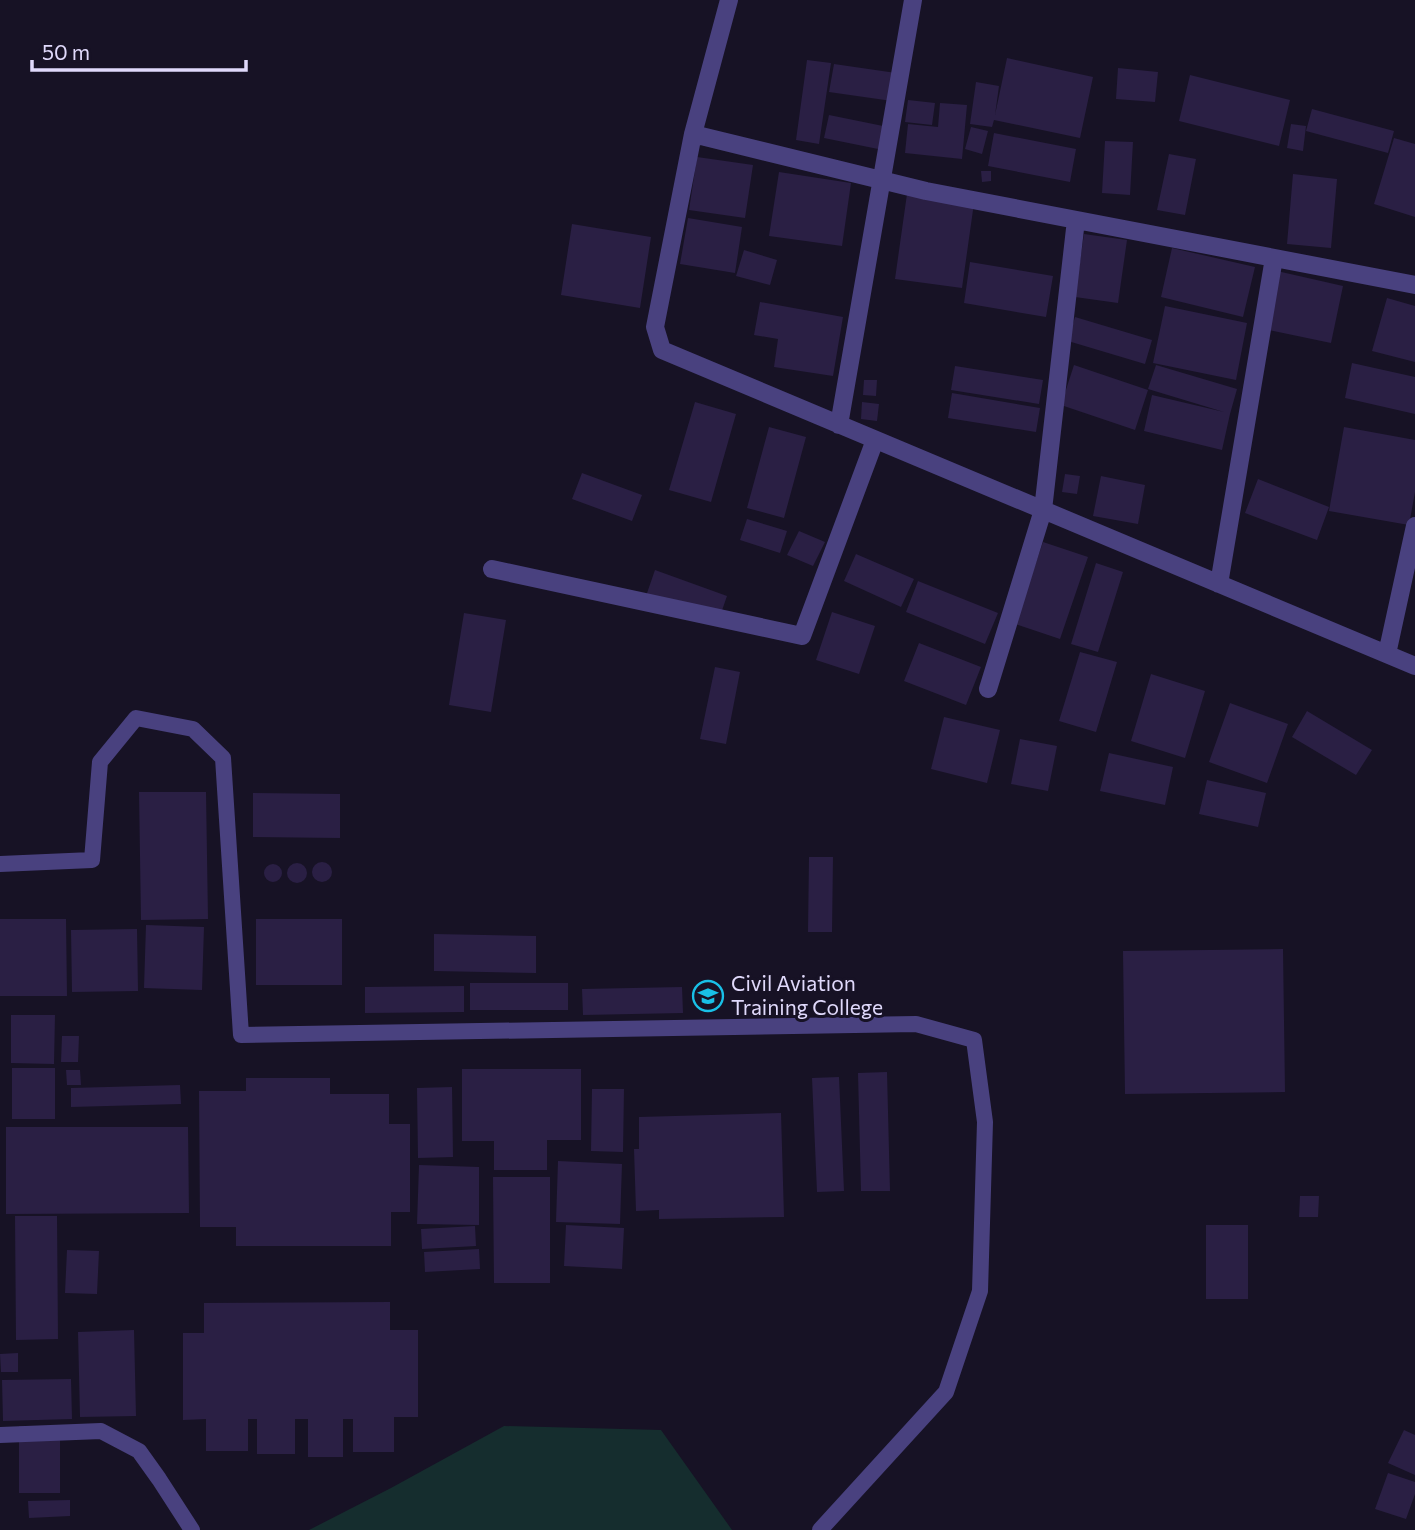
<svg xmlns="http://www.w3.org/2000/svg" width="1415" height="1530" viewBox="0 0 1415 1530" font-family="Commissioner,sans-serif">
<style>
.garden{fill:#152d2e}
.building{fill:#2a1f44}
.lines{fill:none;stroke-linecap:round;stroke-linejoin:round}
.service{stroke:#49417f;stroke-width:16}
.minor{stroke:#49417f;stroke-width:18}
.labels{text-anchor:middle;stroke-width:6;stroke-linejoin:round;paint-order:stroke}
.poi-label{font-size:21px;fill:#e0d9fb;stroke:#171225;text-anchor:start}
</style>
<rect width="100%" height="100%" fill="#171225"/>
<path class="garden" d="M 504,1426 L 661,1430 L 732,1530 L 309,1530 L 391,1488 Z"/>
<path class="building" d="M 1007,58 L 1093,77 L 1080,138 L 994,120 L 992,127 L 970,124 L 976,82 L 999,86 L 995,115 Z
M 807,60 L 831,63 L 819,144 L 796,140 Z
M 834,64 L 896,73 L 892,101 L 829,92 Z
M 1118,68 L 1158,72 L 1155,102 L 1116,99 Z
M 1190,75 L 1290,100 L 1279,146 L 1179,121 Z
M 908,100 L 935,103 L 932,125 L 905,122 Z
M 940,103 L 967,105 L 962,159 L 905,153 L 908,124 L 938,127 Z
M 1312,109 L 1394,131 L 1388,153 L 1306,131 Z
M 829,115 L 888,127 L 883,150 L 824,138 Z
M 1291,124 L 1306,126 L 1303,151 L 1287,148 Z
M 971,127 L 988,131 L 982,154 L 965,149 Z
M 994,133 L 1076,149 L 1070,182 L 988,166 Z
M 1394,138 L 1415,144 L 1415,217 L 1374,204 Z
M 1105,141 L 1133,142 L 1130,195 L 1102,193 Z
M 1169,154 L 1196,159 L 1185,215 L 1157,210 Z
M 697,157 L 753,165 L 745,218 L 689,210 Z
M 981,171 L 991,171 L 991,181 L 982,182 Z
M 779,172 L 851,183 L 842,246 L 769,236 Z
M 1293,174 L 1337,179 L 1331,248 L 1287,244 Z
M 907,194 L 974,203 L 962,288 L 895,279 Z
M 688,218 L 742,227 L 735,273 L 680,264 Z
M 572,224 L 651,237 L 640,308 L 561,295 Z
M 1084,234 L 1127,240 L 1118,303 L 1075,297 Z
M 1172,248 L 1255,267 L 1243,317 L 1161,297 Z
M 744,250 L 777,260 L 770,285 L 736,276 Z
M 970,262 L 1053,276 L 1046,317 L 964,303 Z
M 1277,271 L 1343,286 L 1331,343 L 1264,329 Z
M 1387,298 L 1415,306 L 1415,362 L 1372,351 Z
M 760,302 L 843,317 L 833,376 L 774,367 L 778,339 L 754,335 Z
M 1165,306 L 1247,323 L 1236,380 L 1153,363 Z
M 1075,317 L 1152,340 L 1145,364 L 1068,341 Z
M 1352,363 L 1415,377 L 1415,414 L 1345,398 Z
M 1074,365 L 1148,390 L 1135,430 L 1061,405 Z
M 1156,365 L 1237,389 L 1230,414 L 1222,450 L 1144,431 L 1152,395 L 1224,412 L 1148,389 Z
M 955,366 L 1043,380 L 1039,404 L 951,390 Z
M 864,380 L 877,380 L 876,396 L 863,395 Z
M 952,393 L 1040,408 L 1036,432 L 948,418 Z
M 695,402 L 736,414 L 711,502 L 669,490 Z
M 862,402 L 879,404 L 877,421 L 861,419 Z
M 769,427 L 806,437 L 784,518 L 747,508 Z
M 1344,427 L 1415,440 L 1415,492 L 1409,525 L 1329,511 Z
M 582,473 L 642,495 L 632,521 L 572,499 Z
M 1065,474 L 1080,476 L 1077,494 L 1062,492 Z
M 1101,476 L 1145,485 L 1138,524 L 1093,516 Z
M 1258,479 L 1329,507 L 1317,540 L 1245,513 Z
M 747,519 L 787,531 L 780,553 L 740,540 Z
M 799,531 L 825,542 L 813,566 L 787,555 Z
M 1043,542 L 1088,557 L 1060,639 L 1015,624 Z
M 856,554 L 914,579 L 901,607 L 844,581 Z
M 1096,563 L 1123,572 L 1098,652 L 1071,644 Z
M 655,570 L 727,596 L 718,622 L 646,596 Z
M 918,581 L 998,613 L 985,644 L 906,612 Z
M 832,612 L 875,626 L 859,674 L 816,660 Z
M 464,613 L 506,620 L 491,712 L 449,705 Z
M 919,643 L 981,667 L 966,705 L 904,681 Z
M 1080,652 L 1117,662 L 1096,732 L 1059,721 Z
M 715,667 L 740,672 L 726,744 L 700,739 Z
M 1151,674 L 1205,691 L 1185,758 L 1131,741 Z
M 1230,703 L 1288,724 L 1267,783 L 1209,762 Z
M 1307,711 L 1372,750 L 1356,775 L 1292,737 Z
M 944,717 L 1000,730 L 987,783 L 931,769 Z
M 1020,739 L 1057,746 L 1048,791 L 1011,784 Z
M 1109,753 L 1173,767 L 1165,805 L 1100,791 Z
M 1207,780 L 1266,793 L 1258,827 L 1199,814 Z
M 139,792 L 206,792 L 208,919 L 141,920 Z
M 253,793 L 340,794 L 340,838 L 253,837 Z
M 809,857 L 833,857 L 832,932 L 808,932 Z
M312 872a10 10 0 1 1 20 0a10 10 0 1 1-20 0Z
M287 873a10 10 0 1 1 20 0a10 10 0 1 1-20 0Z
M264 873a9 9 0 1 1 18 0a9 9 0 1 1-18 0Z
M 0,919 L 66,919 L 67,996 L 0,996 Z
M 256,919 L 342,919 L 342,985 L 256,985 Z
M 146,925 L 204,927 L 202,990 L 144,988 Z
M 137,929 L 138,991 L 72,992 L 71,930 Z
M 434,934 L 536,936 L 536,973 L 434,971 Z
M 1283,949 L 1285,1092 L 1125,1094 L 1123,951 Z
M 470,983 L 568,983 L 568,1010 L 470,1010 Z
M 464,986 L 464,1012 L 365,1013 L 365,987 Z
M 682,987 L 683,1013 L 583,1015 L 582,989 Z
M 11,1015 L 55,1015 L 54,1064 L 11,1063 Z
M 62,1036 L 79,1036 L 78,1062 L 61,1062 Z
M 12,1068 L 55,1068 L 55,1119 L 12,1119 Z
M 462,1069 L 581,1069 L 581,1140 L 547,1140 L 547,1170 L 494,1170 L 494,1141 L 462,1141 Z
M 66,1070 L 80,1070 L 81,1085 L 67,1085 Z
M 887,1072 L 890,1191 L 861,1191 L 858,1073 Z
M 839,1077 L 844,1191 L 817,1192 L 812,1078 Z
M 246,1078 L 330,1078 L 330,1094 L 389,1094 L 389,1124 L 410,1124 L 410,1212 L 391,1212 L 391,1246 L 236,1246 L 236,1227 L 200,1227 L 199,1091 L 246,1091 Z
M 180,1085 L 181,1104 L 71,1107 L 71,1088 Z
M 452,1087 L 453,1157 L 418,1158 L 417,1088 Z
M 592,1089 L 624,1089 L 623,1152 L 591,1151 Z
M 781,1113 L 784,1217 L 659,1219 L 659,1210 L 636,1211 L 634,1149 L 639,1149 L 639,1117 Z
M 6,1127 L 188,1127 L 189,1213 L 6,1214 Z
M 558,1161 L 622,1164 L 620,1224 L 556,1222 Z
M 419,1165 L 479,1167 L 479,1225 L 417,1224 Z
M 493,1177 L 550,1177 L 550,1283 L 494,1283 Z
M 1300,1196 L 1319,1196 L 1318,1217 L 1299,1217 Z
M 15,1216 L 57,1216 L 58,1339 L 16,1340 Z
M 566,1225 L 624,1228 L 622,1269 L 564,1266 Z
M 1206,1225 L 1248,1225 L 1248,1299 L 1206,1299 Z
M 475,1226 L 476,1246 L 422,1249 L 421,1229 Z
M 479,1249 L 480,1269 L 425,1272 L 424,1252 Z
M 67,1250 L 99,1251 L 97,1294 L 65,1293 Z
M 390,1302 L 390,1330 L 418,1330 L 418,1417 L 394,1417 L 394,1452 L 353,1452 L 353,1419 L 343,1419 L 343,1457 L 308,1457 L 308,1419 L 295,1419 L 295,1454 L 257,1454 L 257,1419 L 248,1419 L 248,1451 L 206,1451 L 206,1419 L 183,1420 L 183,1333 L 204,1333 L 204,1303 Z
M 134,1330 L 136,1416 L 80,1417 L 78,1332 Z
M 18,1353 L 18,1372 L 1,1372 L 0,1354 Z
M 71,1379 L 72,1419 L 3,1421 L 2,1380 Z
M 19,1426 L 60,1426 L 60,1493 L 19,1493 Z
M 1404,1430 L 1415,1435 L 1415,1475 L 1388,1463 Z
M 1388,1473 L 1415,1482 L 1415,1494 L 1406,1519 L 1375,1509 Z
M 70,1500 L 70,1516 L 29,1518 L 28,1501 Z"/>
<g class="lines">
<path class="service" d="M 0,864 L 92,860 L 100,762 L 136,718 L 193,729 L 223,758 L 241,1035 L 916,1024 L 974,1040 L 985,1122 L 980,1291 L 946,1392 L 820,1530
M 0,1435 L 101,1431 L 139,1451 L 159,1479 L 192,1530"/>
<path class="minor" d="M 729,0 L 693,134 L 655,327 L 662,350 L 1415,666
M 693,134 L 926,191 L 1415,285
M 839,425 L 913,0
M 492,569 L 802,636 L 875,440
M 1219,584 L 1274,258
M 1387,654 L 1415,526
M 988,689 L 1043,510 L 1076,220"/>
</g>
<defs>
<g id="university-ring" transform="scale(1.575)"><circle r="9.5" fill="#171225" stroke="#19c0e7" stroke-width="1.5"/><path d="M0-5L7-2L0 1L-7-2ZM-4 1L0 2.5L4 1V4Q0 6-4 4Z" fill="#19c0e7"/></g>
</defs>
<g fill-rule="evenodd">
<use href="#university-ring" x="708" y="996"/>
</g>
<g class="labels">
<g class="poi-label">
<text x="731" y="991">Civil Aviation<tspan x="731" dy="24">Training College</tspan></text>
</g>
</g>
<path d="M32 60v10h214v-10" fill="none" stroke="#e0d9fb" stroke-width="3.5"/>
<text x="42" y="60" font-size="21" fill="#e0d9fb" stroke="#171225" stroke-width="5" paint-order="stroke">50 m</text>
</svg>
